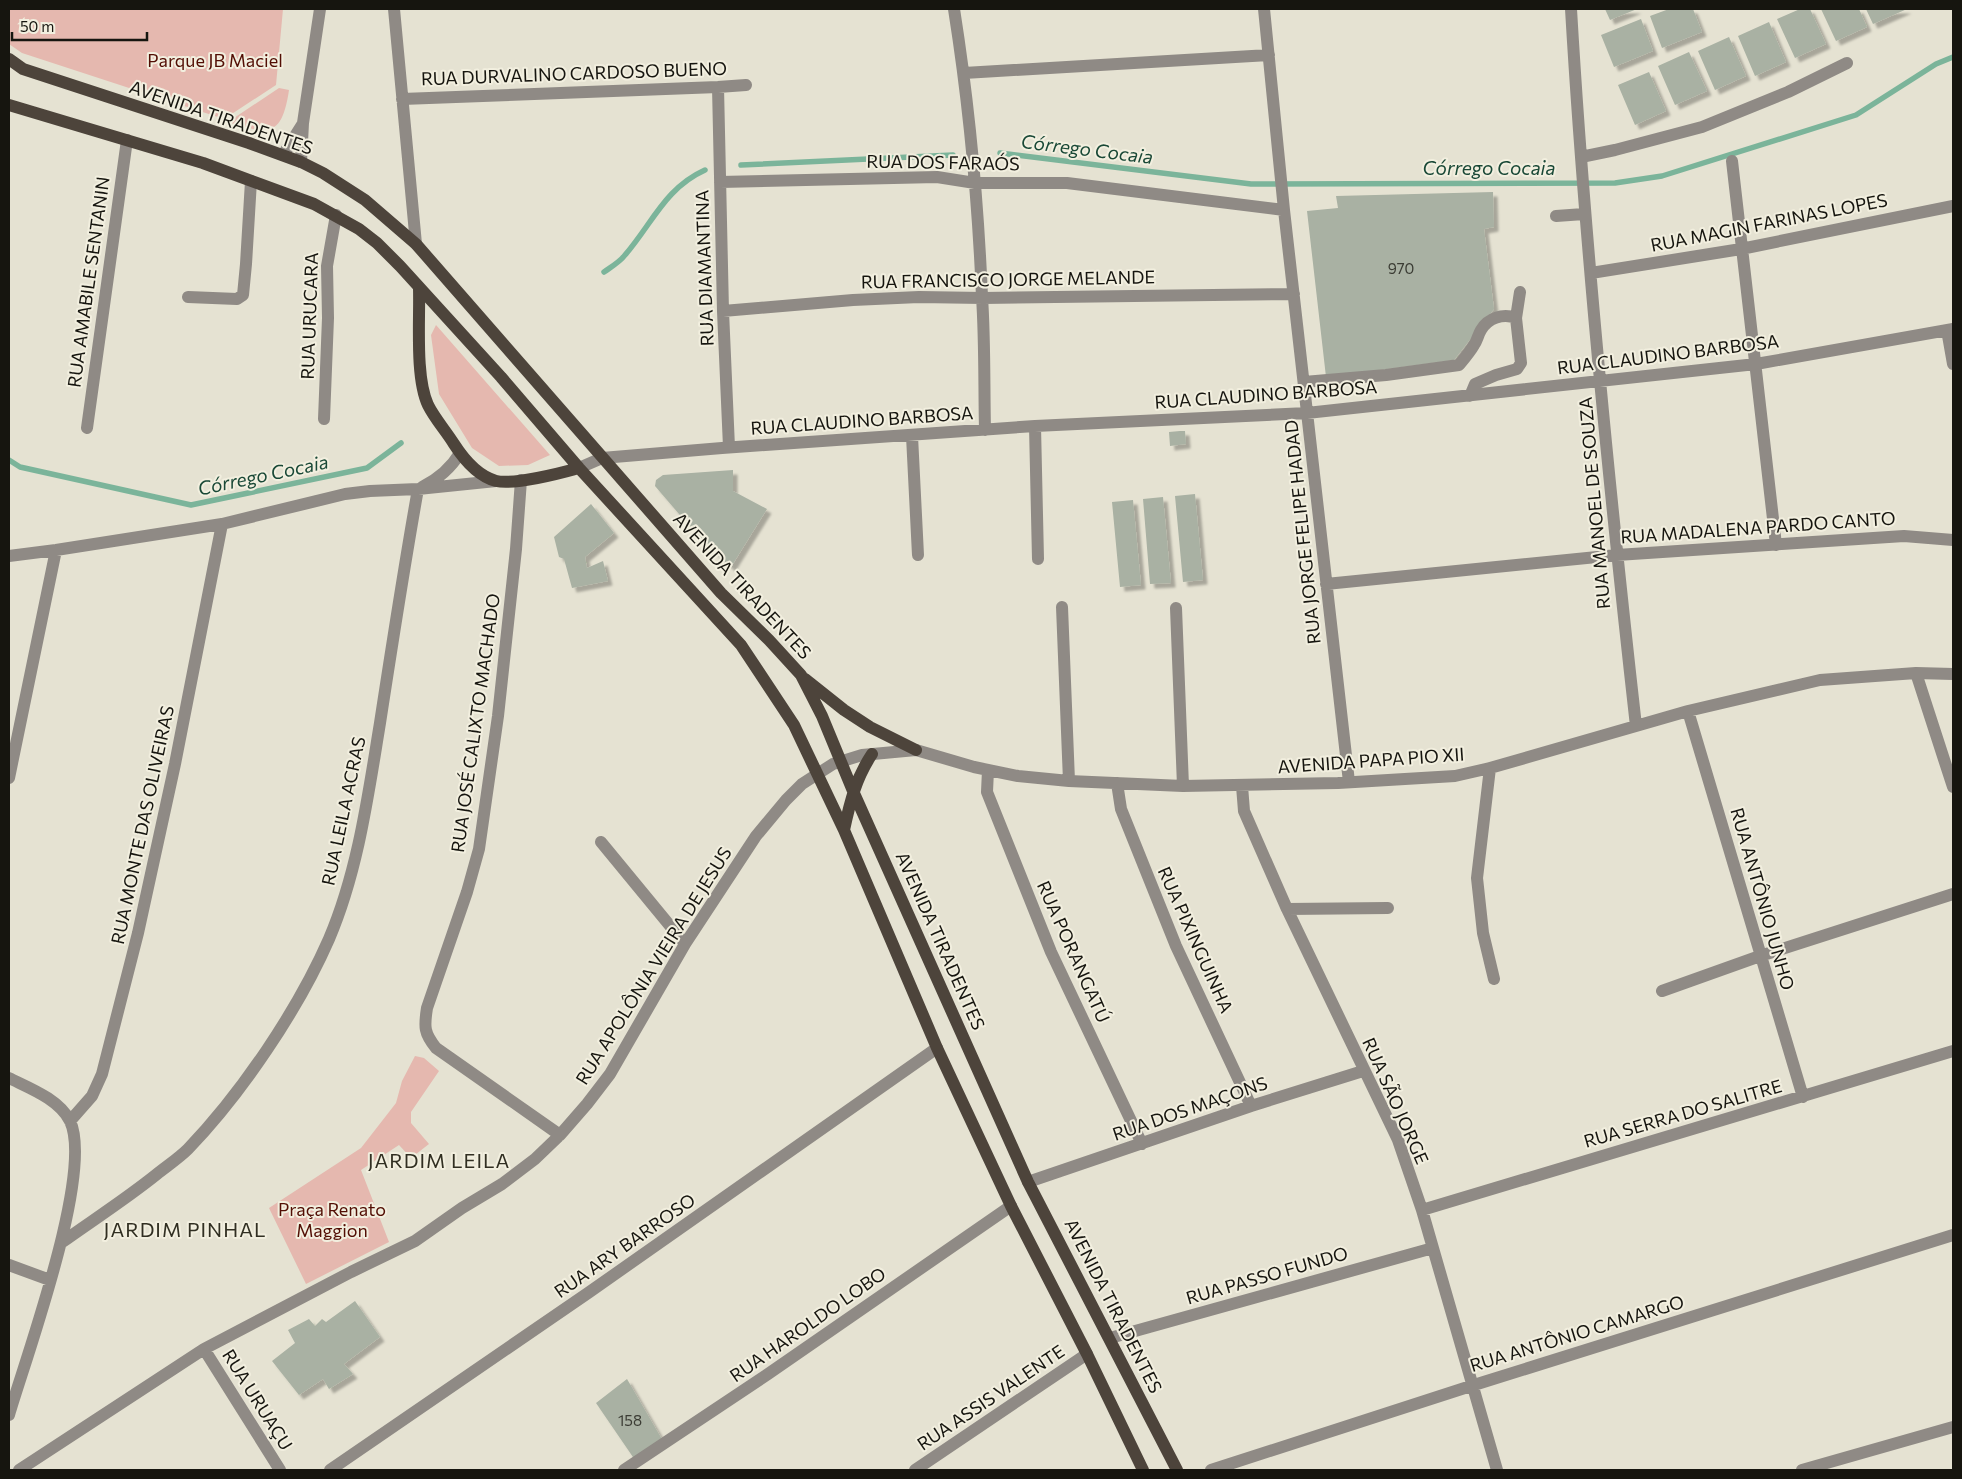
<svg xmlns="http://www.w3.org/2000/svg" width="1962" height="1479" viewBox="0 0 1962 1479" font-family="Commissioner,sans-serif">
<style>
.green{fill:#e5b8af}
.lines{fill:none;stroke-linecap:round;stroke-linejoin:round}
.stream{stroke:#7bb49a;stroke-width:5.5}
.building{fill:#a9b1a3;filter:url(#shadow)}
.minor{stroke:#8f8a85;stroke-width:12}
.major{stroke:#4d443b;stroke-width:12}
.labels{text-anchor:middle;stroke-width:4;stroke-linejoin:round;paint-order:stroke}
.number-label{font-size:15px;fill:#3b3c34}
.park-label{font-size:18px;fill:#520e04;stroke:#f2efdf}
.street-label{font-size:18px;fill:#16150f;stroke:#f2efdf}
.water-label{font-size:19px;font-style:italic;fill:#194836;stroke:#f2efdf}
.quarter-label{font-size:20px;letter-spacing:1px;fill:#312f22;stroke:#f2efdf}
</style>
<defs>
<filter id="shadow"><feDropShadow dx="4.5" dy="4.5" stdDeviation="1" flood-color="#0004"/></filter>
</defs>
<rect width="100%" height="100%" fill="#e5e2d2"/>
<path class="green" d="M 9,9 L 283,9 L 276,85 L 224,119 L 22,53 L 9,44 Z
M 279,88 L 289,90 C 282,137 269,135 228,122 Z
M 436,325 L 550,455 L 528,465 L 499,466 L 472,448 L 439,394 L 431,335 Z
M 415,1056 L 424,1058 L 439,1071 L 411,1112 L 411,1123 L 429,1144 L 411,1158 L 399,1145 L 361,1170 L 389,1242 L 306,1284 L 269,1208 L 361,1148 L 396,1103 L 402,1081 Z"/>
<g class="lines">
<path class="stream" d="M 1000,153 L 1251,184 L 1615,183 L 1662,176 L 1856,115 L 1936,64 L 1953,57
M 741,165 L 953,155
M 604,272 C 611,267 620,262 625,255 C 652,224 665,188 705,170
M 9,460 L 20,467 L 191,505 L 367,468 L 401,443"/>
</g>
<path class="building" d="M 1605,9 L 1637,9 L 1610,20 Z
M 1669,9 L 1693,9 L 1702,32 L 1662,48 L 1650,16 Z
M 1800,9 L 1810,9 L 1826,44 L 1795,58 L 1777,19 Z
M 1821,9 L 1859,9 L 1867,27 L 1836,41 Z
M 1866,9 L 1907,9 L 1873,24 Z
M 1641,19 L 1653,51 L 1614,67 L 1601,35 Z
M 1769,22 L 1786,62 L 1755,76 L 1738,36 Z
M 1729,37 L 1746,76 L 1715,90 L 1698,51 Z
M 1689,52 L 1707,91 L 1675,105 L 1658,66 Z
M 1649,72 L 1666,111 L 1635,125 L 1618,85 Z
M 1493,192 L 1494,227 L 1484,229 L 1494,309 L 1454,360 L 1326,377 L 1307,211 L 1338,208 L 1336,196 Z
M 1180,431 L 1185,431 L 1186,444 L 1170,446 L 1169,432 Z
M 733,470 L 733,491 L 767,509 L 731,567 L 704,543 L 655,486 L 656,480 L 663,475 Z
M 1195,494 L 1203,580 L 1183,582 L 1175,496 Z
M 1163,497 L 1171,583 L 1150,584 L 1143,499 Z
M 1133,500 L 1141,585 L 1120,587 L 1112,502 Z
M 591,504 L 614,533 L 585,557 L 587,568 L 603,561 L 608,581 L 572,588 L 564,559 L 559,557 L 554,537 Z
M 355,1301 L 380,1337 L 344,1364 L 353,1374 L 329,1389 L 323,1379 L 299,1395 L 272,1361 L 295,1343 L 288,1330 L 309,1319 L 315,1326 L 322,1319 L 326,1322 Z
M 627,1379 L 663,1441 L 635,1460 L 596,1403 Z"/>
<g class="lines">
<path class="minor" d="M 394,9 L 416,244
M 954,9 C 969,104 978,200 982,297 C 985,341 984,386 985,430
M 1264,9 L 1284,210 L 1349,782
M 1571,9 C 1585,248 1609,487 1636,726
M 964,73 L 1269,55
M 718,87 L 723,311 L 729,447
M 402,99 L 718,87 L 746,85
M 283,155 L 302,125
M 1581,157 L 1615,150 L 1702,127 L 1788,92 L 1847,63
M 1732,161 L 1776,545
M 301,162 L 303,123 L 320,9
M 720,182 L 937,177 L 975,183 L 1067,183 L 1284,210
M 1556,216 L 1584,214
M 1591,273 L 1741,249 L 1953,206
M 188,297 L 237,299 L 243,295 L 246,264 L 251,181
M 723,311 L 853,300 L 919,297 L 983,298 L 1294,294
M 1947,330 L 1953,364
M 1304,382 L 1386,375 L 1459,365 C 1464,359 1470,352 1474,345 C 1477,341 1478,335 1481,330 C 1488,318 1503,313 1516,318
M 1470,396 L 1475,384 L 1496,375 L 1517,369 L 1521,363 L 1516,318 L 1520,292
M 324,419 L 328,318 L 327,266 L 336,215
M 1035,426 L 1038,559
M 87,428 L 127,140
M 912,436 L 918,555
M 579,468 L 602,458 L 722,448 L 1035,426 L 1307,413 L 1756,364 L 1953,329
M 521,480 L 516,549 L 498,716 L 479,849 L 467,892 L 427,1008 C 424,1027 424,1033 436,1048 L 560,1135
M 422,487 C 438,479 451,468 460,453
M 9,556 L 56,550 L 222,524 L 345,494 L 370,491 L 418,489 L 496,481
M 1326,584 L 1617,555 L 1904,536 L 1953,540
M 1062,607 L 1069,781
M 1176,608 L 1183,786
M 1916,673 L 1953,787
M 1688,711 L 1803,1097
M 1490,768 L 1477,878 L 1483,933 L 1494,979
M 988,770 L 987,792 L 1051,952 L 1142,1144
M 9,778 L 56,550
M 1117,783 L 1121,809 L 1176,946 L 1251,1106
M 1242,786 L 1244,811 L 1287,909 L 1398,1140 L 1422,1210 L 1497,1470
M 601,842 L 685,944
M 1287,909 L 1388,908
M 1662,991 L 1760,956 L 1953,894
M 9,1078 C 29,1088 59,1099 70,1121 C 94,1172 26,1357 9,1415
M 70,1121 L 92,1096 L 102,1074 L 138,933 L 175,764 L 222,524
M 1028,1182 L 1251,1106 L 1363,1071
M 1422,1210 L 1953,1051
M 61,1243 C 93,1220 126,1199 157,1174 C 167,1166 179,1158 188,1149 C 241,1094 298,1010 329,939 C 358,871 368,796 380,723 C 392,645 404,567 418,489
M 9,1265 L 50,1280
M 1110,1338 L 1433,1248
M 204,1349 L 280,1470
M 19,1470 L 204,1349 L 351,1272 L 415,1241 L 462,1208 L 502,1184 L 535,1159 L 560,1135 L 587,1104 L 610,1074 L 685,944 L 756,836 L 786,800 L 802,784 L 833,764 L 862,755 L 916,750 L 974,767 L 1018,776 L 1069,781 L 1183,786 L 1338,783 L 1455,776 L 1490,768 L 1688,711 L 1820,680 L 1916,673 L 1953,674
M 330,1470 L 588,1293 L 937,1048
M 624,1470 L 768,1374 L 1011,1206
M 915,1470 L 1087,1354
M 1211,1470 L 1474,1385 L 1953,1235
M 1802,1470 L 1953,1427"/>
<path class="major" d="M 9,59 L 23,69 L 249,143 L 301,162 L 323,173 L 365,200 L 416,244 L 721,593 L 769,640 L 801,675 L 822,716 L 853,791 L 1028,1182 L 1177,1470
M 9,105 L 203,163 L 314,204 L 359,229 L 377,243 L 400,266 L 501,377 L 579,468 L 741,645 L 794,725 L 844,830 L 937,1048 L 1011,1206 L 1087,1354 L 1143,1470
M 419,288 C 420,320 415,377 428,405 C 435,419 446,431 454,444 C 463,458 478,476 496,481 C 514,485 561,473 579,468
M 805,679 L 844,710 L 870,727 L 916,750
M 844,830 C 850,802 856,778 872,754"/>
</g>
<g class="labels">
<g class="number-label">
<text x="1401" y="274">970</text>
<text x="630" y="1426">158</text>
</g>
<g class="park-label">
<text x="215" y="67">Parque JB Maciel</text>
<text x="332" y="1216">Praça Renato<tspan x="332" dy="21">Maggion</tspan></text>
</g>
<g class="street-label">
<text transform="translate(574 74) rotate(-2)" y="6">RUA DURVALINO CARDOSO BUENO</text>
<text transform="translate(221 118) rotate(19)" y="6">AVENIDA TIRADENTES</text>
<text transform="translate(943 163) rotate(1)" y="6">RUA DOS FARAÓS</text>
<text transform="translate(1769 223) rotate(-11)" y="6">RUA MAGIN FARINAS LOPES</text>
<text transform="translate(705 268) rotate(-92)" y="6">RUA DIAMANTINA</text>
<text transform="translate(1008 280) rotate(-1)" y="6">RUA FRANCISCO JORGE MELANDE</text>
<text transform="translate(89 282) rotate(-82)" y="6">RUA AMABILE SENTANIN</text>
<text transform="translate(310 316) rotate(-88)" y="6">RUA URUCARA</text>
<text transform="translate(1668 355) rotate(-7)" y="6">RUA CLAUDINO BARBOSA</text>
<text transform="translate(1266 395) rotate(-4)" y="6">RUA CLAUDINO BARBOSA</text>
<text transform="translate(862 421) rotate(-4)" y="6">RUA CLAUDINO BARBOSA</text>
<text transform="translate(1595 503) rotate(-95)" y="6">RUA MANOEL DE SOUZA</text>
<text transform="translate(1758 528) rotate(-4)" y="6">RUA MADALENA PARDO CANTO</text>
<text transform="translate(1303 532) rotate(-96)" y="6">RUA JORGE FELIPE HADAD</text>
<text transform="translate(742 586) rotate(47)" y="6">AVENIDA TIRADENTES</text>
<text transform="translate(476 723) rotate(-82)" y="6">RUA JOSÉ CALIXTO MACHADO</text>
<text transform="translate(1371 761) rotate(-4)" y="6">AVENIDA PAPA PIO XII</text>
<text transform="translate(344 811) rotate(-78)" y="6">RUA LEILA ACRAS</text>
<text transform="translate(143 825) rotate(-78)" y="6">RUA MONTE DAS OLIVEIRAS</text>
<text transform="translate(1762 899) rotate(74)" y="6">RUA ANTÔNIO JUNHO</text>
<text transform="translate(1195 940) rotate(66)" y="6">RUA PIXINGUINHA</text>
<text transform="translate(940 941) rotate(66)" y="6">AVENIDA TIRADENTES</text>
<text transform="translate(1073 952) rotate(66)" y="6">RUA PORANGATÚ</text>
<text transform="translate(654 966) rotate(-58)" y="6">RUA APOLÔNIA VIEIRA DE JESUS</text>
<text transform="translate(1395 1101) rotate(66)" y="6">RUA SÃO JORGE</text>
<text transform="translate(1190 1109) rotate(-19)" y="6">RUA DOS MAÇONS</text>
<text transform="translate(1683 1114) rotate(-16)" y="6">RUA SERRA DO SALITRE</text>
<text transform="translate(625 1246) rotate(-35)" y="6">RUA ARY BARROSO</text>
<text transform="translate(1267 1276) rotate(-16)" y="6">RUA PASSO FUNDO</text>
<text transform="translate(1113 1306) rotate(63)" y="6">AVENIDA TIRADENTES</text>
<text transform="translate(808 1325) rotate(-35)" y="6">RUA HAROLDO LOBO</text>
<text transform="translate(1577 1334) rotate(-17)" y="6">RUA ANTÔNIO CAMARGO</text>
<text transform="translate(991 1398) rotate(-34)" y="6">RUA ASSIS VALENTE</text>
<text transform="translate(257 1400) rotate(58)" y="6">RUA URUAÇU</text>
</g>
<g class="water-label">
<text transform="translate(1087 149) rotate(7)" y="7">Córrego Cocaia</text>
<text x="1489" y="175">Córrego Cocaia</text>
<text transform="translate(263 475) rotate(-12)" y="7">Córrego Cocaia</text>
</g>
<g class="quarter-label">
<text x="439" y="1168">JARDIM LEILA</text>
<text x="185" y="1237">JARDIM PINHAL</text>
</g>
</g>
<rect width="1962" height="1479" fill="none" stroke="#16150f" stroke-width="20"/>
<path d="M12 32v8h135v-8" fill="none" stroke="#16150f" stroke-width="2.5"/>
<text x="20" y="32" font-size="15" fill="#16150f" stroke="#f2efdf" stroke-width="4" paint-order="stroke">50 m</text>
</svg>
